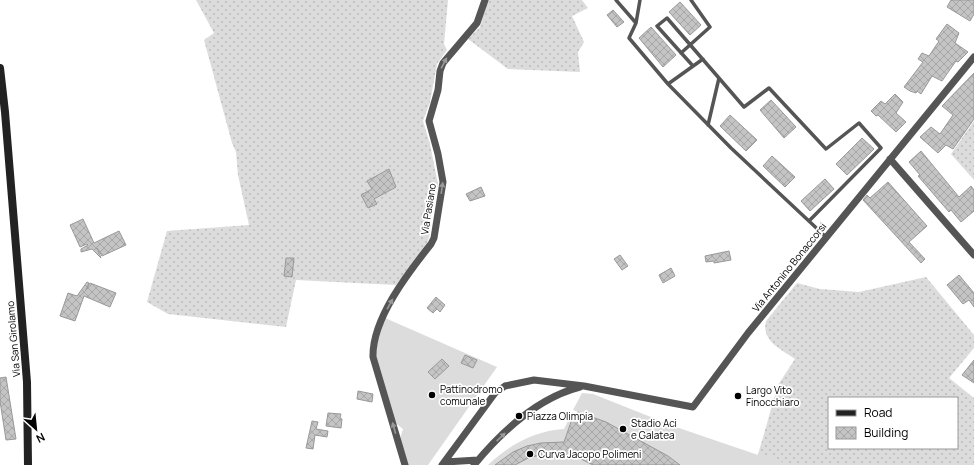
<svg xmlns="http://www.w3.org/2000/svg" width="974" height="465" viewBox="0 0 974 465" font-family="Manrope,sans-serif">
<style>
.grass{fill:url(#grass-dots);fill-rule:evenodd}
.pitch{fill:#dcdcdc}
.building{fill:url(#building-cross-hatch);stroke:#999}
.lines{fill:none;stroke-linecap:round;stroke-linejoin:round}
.lane{stroke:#555;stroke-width:3.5}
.street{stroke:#555;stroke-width:7}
.secondary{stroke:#222;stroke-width:8}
.oneway{fill:#999}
.poi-dot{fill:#000;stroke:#fff;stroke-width:1.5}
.labels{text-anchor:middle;stroke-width:3.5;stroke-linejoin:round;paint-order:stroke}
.street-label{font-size:10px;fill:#000;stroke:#fff}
.poi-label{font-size:10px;fill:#000;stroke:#fff;text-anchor:start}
</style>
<defs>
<pattern id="grass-dots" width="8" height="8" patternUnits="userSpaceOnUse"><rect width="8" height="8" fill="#dcdcdc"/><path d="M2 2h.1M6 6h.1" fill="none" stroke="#bbb" stroke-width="1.8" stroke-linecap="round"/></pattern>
<pattern id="building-cross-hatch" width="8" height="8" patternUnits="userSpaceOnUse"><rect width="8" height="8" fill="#c4c4c4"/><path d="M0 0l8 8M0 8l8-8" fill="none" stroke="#a7a7a7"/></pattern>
</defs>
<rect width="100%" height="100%" fill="#fff"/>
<path class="grass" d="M 196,0 L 448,0 L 444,44 L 447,50 L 437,64 L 430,102 L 423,121 L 430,144 L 438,184 L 430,221 L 430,234 L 427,243 L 396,285 L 296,280 L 286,327 L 168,314 L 147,302 L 167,231 L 249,225 L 238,175 L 236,152 L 232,143 L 204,40 L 214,33 Z
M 488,0 L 582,0 L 588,8 L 572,16 L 584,42 L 578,52 L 580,72 L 508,69 L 468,39 L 480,27 Z
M 974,121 L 974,180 L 951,154 Z
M 926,277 L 974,335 L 974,348 L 949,378 L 974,398 L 974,465 L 755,465 L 778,385 L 795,359 C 781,349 761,341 766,321 L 797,283 L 820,289 L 859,292 ZM 829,398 L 957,398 L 957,448 L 829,448 Z"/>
<path class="pitch" d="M 385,318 L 497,367 L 428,465 L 407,465 L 400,439 L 403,429 L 394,422 L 375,354 L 375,345 Z
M 582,393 L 593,394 L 676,427 L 758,455 L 759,452 L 789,465 L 488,465 C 509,445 534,431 564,429 L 568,421 L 571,421 L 578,412 L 573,410 Z"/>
<path class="building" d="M 951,0 L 974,0 L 974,14 L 970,21 L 947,7 Z
M 680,2 L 701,25 L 690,35 L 669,12 Z
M 613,10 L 624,22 L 617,27 L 607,15 Z
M 947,24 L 959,33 L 955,43 L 968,52 L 958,62 L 956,61 L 942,81 L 932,76 L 921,94 L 917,91 L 916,93 L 910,91 L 904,87 L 923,62 L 918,59 L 922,53 L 929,56 L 939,41 L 936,39 Z
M 651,27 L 676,55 L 663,67 L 639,38 Z
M 974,73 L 974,119 L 953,149 L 946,145 L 938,153 L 920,137 L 931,127 L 940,134 L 953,115 L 942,106 Z
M 895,94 L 903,102 L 896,113 L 906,122 L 896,132 L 878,115 L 876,116 L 871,111 L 881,101 L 885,104 Z
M 771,100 L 796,127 L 784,138 L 760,110 Z
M 730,115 L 757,140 L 746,151 L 720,126 Z
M 862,138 L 874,149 L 847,175 L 836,164 Z
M 921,151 L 959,197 L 971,186 L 974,190 L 974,211 L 961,222 L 951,210 L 949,212 L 918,176 L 920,175 L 909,162 Z
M 772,156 L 795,177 L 785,187 L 763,166 Z
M 389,169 L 396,187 L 374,199 L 377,204 L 368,208 L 361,195 L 372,189 L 367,181 Z
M 825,179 L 834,189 L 810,211 L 801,201 Z
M 888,182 L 927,226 L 909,242 L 925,259 L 921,263 L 863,200 L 867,195 L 870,198 Z
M 481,187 L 485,196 L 470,201 L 466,194 Z
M 83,219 L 94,243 L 119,231 L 126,245 L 102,256 L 97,248 L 101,258 L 92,249 L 81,252 L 81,249 L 88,245 L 87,244 L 80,247 L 70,225 Z
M 729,251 L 731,260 L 714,263 L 714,261 L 706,262 L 705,256 Z
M 620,255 L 628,266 L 622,270 L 614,259 Z
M 286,258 L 294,258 L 292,277 L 284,276 Z
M 671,268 L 675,276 L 663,283 L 659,275 Z
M 959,275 L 974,293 L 974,307 L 969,300 L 963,304 L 947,285 Z
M 87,282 L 89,283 L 86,290 L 90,283 L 116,293 L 110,307 L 84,296 L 75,321 L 60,316 L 68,293 L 77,296 Z
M 436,297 L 445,305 L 440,312 L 437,309 L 433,313 L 427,308 Z
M 465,355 L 477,360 L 473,368 L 461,363 Z
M 442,359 L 449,366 L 435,379 L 428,372 Z
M 974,360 L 974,383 L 962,375 Z
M 6,377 L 16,439 L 6,440 L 0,401 L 0,378 Z
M 358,391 L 373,394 L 372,402 L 357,399 Z
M 578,412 L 606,422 L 668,456 L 680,465 L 593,465 L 577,457 L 555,453 L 530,457 L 515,465 L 495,465 L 513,452 L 527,446 L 541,443 L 564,442 L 571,422 Z
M 328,413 L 341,414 L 340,418 L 342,419 L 341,428 L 326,426 Z
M 312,421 L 318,422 L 316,429 L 328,431 L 327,437 L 315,435 L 313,449 L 306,448 Z"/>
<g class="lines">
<path class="lane" d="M 616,0 L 636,23 L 629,38 L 668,84 L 731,148 L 826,237
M 636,23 L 640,0
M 681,53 L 710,27 L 691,0
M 693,66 L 657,26 L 667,18 L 744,107 L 769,88 L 826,149 L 859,123 L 881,148 L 809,221
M 668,84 L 703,59
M 708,125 L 719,78"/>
<path class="street" d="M 890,159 L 974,255
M 445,462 L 478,460
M 405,465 L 373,357 C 372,319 408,273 431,244 L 434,238 L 443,182 L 438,154 L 429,121 L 438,90 L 440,71 L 443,63 L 477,23 L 485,0
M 442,465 L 495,393 L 505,386 L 534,380 L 584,386 L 693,407 L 748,333 L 974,57
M 474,465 C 502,431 537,398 580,387"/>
<path class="secondary" d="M 0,68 L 5,112 L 27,382 L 28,465"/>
</g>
<defs><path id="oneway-solid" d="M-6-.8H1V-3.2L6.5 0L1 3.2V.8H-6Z"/></defs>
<g class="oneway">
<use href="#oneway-solid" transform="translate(444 63) rotate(-62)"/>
<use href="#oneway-solid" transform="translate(442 188) rotate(-82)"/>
<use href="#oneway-solid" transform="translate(390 304) rotate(-61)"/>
<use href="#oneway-solid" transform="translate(394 428) rotate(-106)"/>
<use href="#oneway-solid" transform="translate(501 437) rotate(-43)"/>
</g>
<g class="poi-dot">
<circle cx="432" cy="395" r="4"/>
<circle cx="738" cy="396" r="4"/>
<circle cx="519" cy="416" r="4"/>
<circle cx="623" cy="429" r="4"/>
<circle cx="530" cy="454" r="4"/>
</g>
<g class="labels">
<g class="street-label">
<text transform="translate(428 209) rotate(-81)" y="4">Via Pasiano</text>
<text transform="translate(789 267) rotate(-51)" y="4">Via Antonino Bonaccorsi</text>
<text transform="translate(13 339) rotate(-95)" y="4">Via San Girolamo</text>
</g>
<g class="poi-label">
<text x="440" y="393">Pattinodromo<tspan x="440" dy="12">comunale</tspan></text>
<text x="746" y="394">Largo Vito<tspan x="746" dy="12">Finocchiaro</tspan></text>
<text x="527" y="420">Piazza Olimpia</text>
<text x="631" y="427">Stadio Aci<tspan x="631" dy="12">e Galatea</tspan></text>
<text x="538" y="458">Curva Jacopo Polimeni</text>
</g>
</g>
<rect x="828" y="397" width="130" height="52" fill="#ffffff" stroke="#999999"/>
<rect x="836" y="410" width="20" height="6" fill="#222222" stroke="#999999"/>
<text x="864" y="417" font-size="12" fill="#000000">Road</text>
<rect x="836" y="427" width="20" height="12" fill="url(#building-cross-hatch)" stroke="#999999"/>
<text x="864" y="437" font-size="12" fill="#000000">Building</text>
<g transform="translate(36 429) rotate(153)" stroke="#ffffff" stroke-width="3" paint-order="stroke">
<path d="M0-3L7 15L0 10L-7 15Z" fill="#000000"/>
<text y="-6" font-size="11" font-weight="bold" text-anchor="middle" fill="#000000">N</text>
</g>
</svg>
